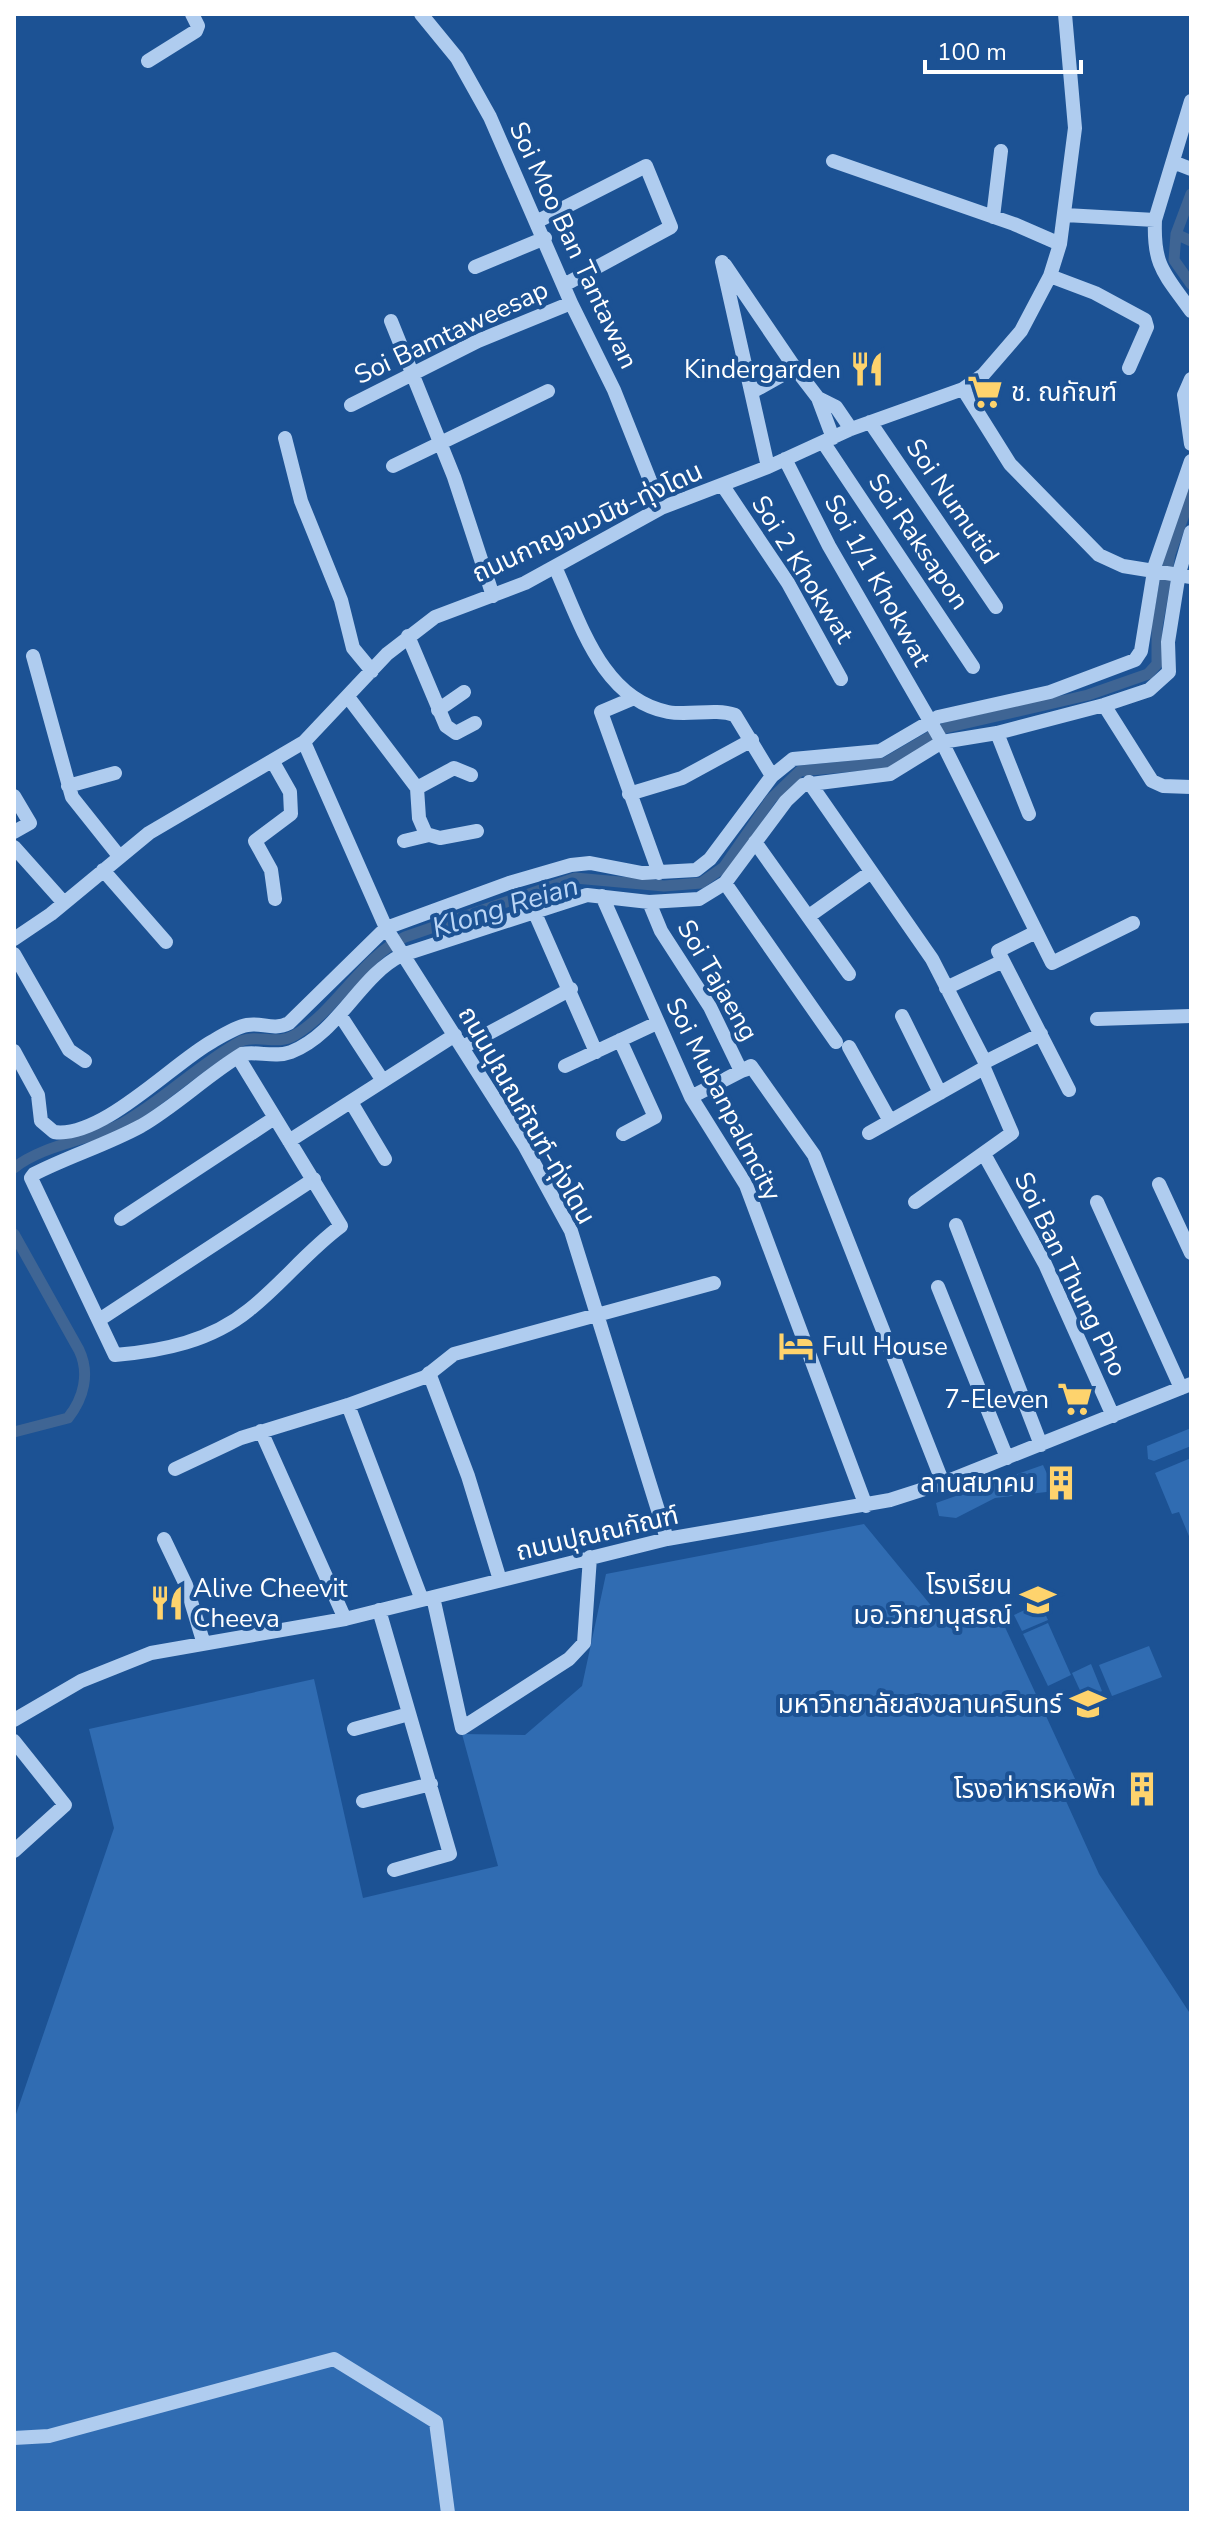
<svg xmlns="http://www.w3.org/2000/svg" width="1205" height="2527" viewBox="0 0 1205 2527" font-family="'Nunito Sans','Noto Sans Thai',sans-serif">
<style>
.green{fill:#306cb2}
.lines{fill:none;stroke-linecap:round;stroke-linejoin:round}
.canal{stroke:#3f6594;stroke-width:11}
.minor{stroke:#afccef;stroke-width:14}
.labels{text-anchor:middle;stroke-width:8;stroke-linejoin:round;paint-order:stroke}
.street-label{font-size:26px;fill:#fff;stroke:#1c5294}
.poi-label{font-size:26px;fill:#fff;stroke:#1c5294;text-anchor:end}
.water-label{font-size:28px;font-style:italic;fill:#bbd6f6;stroke:#1c5294}
</style>
<rect width="100%" height="100%" fill="#1c5294"/>
<path class="green" d="M 1191,1428 L 1191,1446 L 1154,1461 L 1148,1459 L 1147,1446 Z
M 1191,1458 L 1191,1541 L 1179,1512 L 1172,1514 L 1155,1473 Z
M 1043,1465 L 1055,1491 L 995,1498 L 956,1518 L 939,1516 L 936,1503 Z
M 864,1524 L 938,1614 L 950,1610 L 965,1627 L 1004,1625 L 1076,1781 L 1061,1790 L 1099,1874 L 1191,2015 L 1191,2513 L 14,2513 L 14,2120 L 114,1828 L 89,1729 L 314,1679 L 363,1898 L 498,1866 L 462,1734 L 525,1735 L 582,1686 L 606,1574 Z
M 1040,1603 L 1048,1620 L 1022,1631 L 1014,1615 Z
M 1048,1623 L 1071,1675 L 1048,1686 L 1023,1634 Z
M 1149,1646 L 1162,1677 L 1112,1696 L 1099,1665 Z
M 1091,1664 L 1102,1691 L 1084,1699 L 1072,1673 Z"/>
<g class="lines">
<path class="canal" d="M 1191,194 L 1176,234 L 1174,260 L 1191,284
M 1176,234 L 1191,241
M 14,1168 C 44,1144 89,1141 123,1123 C 165,1099 199,1064 241,1041 C 259,1034 277,1046 295,1035 C 336,1011 363,956 405,937 L 575,878 L 664,886 L 701,883 L 724,867 L 771,799 L 800,771 L 885,763 L 945,728 L 1088,695 L 1148,674 L 1157,664 L 1157,627 L 1170,554 L 1191,495
M 14,1234 L 79,1350 C 90,1373 84,1398 68,1418 L 14,1432"/>
<path class="minor" d="M 421,14 L 457,58 L 490,117 L 571,303 L 614,390 L 661,508
M 148,61 L 196,31 L 198,26 L 192,14
M 1191,101 L 1155,220 C 1153,267 1165,274 1191,311
M 833,161 L 1014,224 L 1060,244
M 1173,162 L 1191,169
M 1065,215 L 1155,220
M 993,217 L 1001,151
M 538,221 L 646,166 L 671,227 L 564,285
M 722,262 L 768,467
M 725,265 L 795,368
M 475,267 L 545,238
M 1050,276 L 1095,293 L 1145,320 L 1147,327 L 1129,368
M 391,321 L 454,477 L 493,596
M 1191,379 L 1184,395 L 1191,444
M 963,389 L 1010,464 L 1099,555 L 1123,566 L 1191,577
M 752,392 L 795,368 L 818,398 L 833,438
M 818,398 L 836,407 L 851,429
M 351,405 L 478,341 L 571,303
M 870,422 L 996,607
M 285,438 L 301,501 L 341,600 L 353,648 L 372,671
M 823,442 L 973,667
M 785,459 L 829,546 L 941,740 L 1052,963 L 1133,923
M 393,466 L 548,391
M 723,486 L 788,583 L 841,679
M 555,567 C 580,621 601,699 668,712 C 690,716 714,708 735,715 L 772,776
M 408,636 L 446,726 L 456,733 L 475,723
M 33,656 L 72,797 L 119,856
M 348,697 L 417,788 L 419,818 L 426,834 L 440,838 L 477,831
M 634,698 L 601,712 L 659,873
M 1104,705 L 1152,781 L 1163,786 L 1191,787
M 438,710 L 464,692
M 997,733 L 1029,814
M 304,742 L 386,928 L 524,1145 L 571,1231 L 667,1539
M 273,762 L 290,792 L 291,814 L 255,841 L 271,870 L 275,899
M 809,782 L 932,959 L 985,1062 L 984,1068 L 1012,1133 L 915,1202
M 68,786 L 115,773
M 417,788 L 454,768 L 471,775
M 629,794 L 682,778 L 752,740
M 14,796 L 30,823 L 14,832
M 404,841 L 429,835
M 755,842 L 849,974
M 14,847 L 64,903
M 103,870 L 166,942
M 725,883 L 836,1042
M 602,896 L 691,1097 L 746,1185 L 866,1506
M 649,902 L 661,931 L 710,1007 L 741,1071 L 747,1069
M 534,911 L 596,1052
M 809,916 L 871,872
M 1036,932 L 998,951 L 1069,1090
M 14,939 L 51,914 L 149,833 L 304,742 L 387,654 L 435,617 L 525,583 L 661,508 L 768,467 L 851,429 L 963,389 L 983,375 L 1021,331 L 1050,276 L 1060,244 L 1075,128 L 1065,14
M 14,954 L 69,1050 L 85,1061
M 946,988 L 1003,961
M 340,1015 L 383,1081
M 902,1016 L 940,1093
M 1097,1019 L 1191,1016
M 620,1040 L 655,1117 L 623,1134
M 463,1047 L 571,989
M 849,1047 L 890,1121
M 14,1051 L 38,1095 L 41,1121 L 54,1132 C 102,1139 174,1062 213,1041 C 223,1035 236,1027 247,1025 C 262,1022 273,1031 289,1023 L 386,928 L 509,883 L 571,865 L 590,863 L 642,873 L 696,870 L 710,859 L 772,776 L 793,759 L 880,751 L 938,717 L 1050,692 L 1135,660 L 1141,651 L 1155,565 L 1191,461
M 238,1057 L 341,1226 C 307,1251 282,1284 249,1310 C 211,1341 163,1351 115,1355 L 31,1178 L 34,1174 C 69,1156 106,1145 141,1126 C 177,1105 206,1076 242,1054 C 258,1051 275,1058 291,1052 C 339,1033 360,975 402,955 L 587,895 L 649,902 L 699,899 L 725,883 L 786,801 L 803,785 L 890,774 L 942,742 L 997,733 L 1104,705 L 1149,690 L 1169,672 L 1168,642 L 1179,573 L 1191,532
M 985,1062 L 1041,1034
M 565,1066 L 657,1023
M 691,1097 L 751,1066 L 814,1155 L 943,1483
M 351,1102 L 385,1159
M 869,1133 L 984,1068
M 289,1141 L 455,1035
M 984,1154 L 1045,1264 L 1113,1416
M 1159,1184 L 1191,1253
M 1097,1202 L 1181,1388
M 121,1219 L 273,1119
M 956,1225 L 1041,1445
M 938,1287 L 1007,1458
M 99,1320 L 314,1179
M 429,1373 L 468,1476 L 500,1580
M 348,1405 L 422,1600
M 261,1431 L 345,1619
M 175,1469 L 241,1438 L 348,1405 L 425,1377 L 454,1354 L 714,1283
M 164,1539 L 186,1585 L 203,1641
M 433,1597 L 462,1728 L 569,1659 L 584,1643 L 590,1557
M 379,1610 L 450,1854 L 394,1870
M 14,1720 L 81,1681 L 151,1653 L 345,1619 L 667,1539 L 890,1500 L 943,1483 L 1191,1384
M 354,1729 L 409,1714
M 14,1741 L 65,1805 L 14,1851
M 363,1801 L 431,1784
M 14,2438 L 49,2436 L 334,2359 L 436,2422 L 448,2513"/>
</g>
<defs>
<g id="restaurant-bare" transform="scale(2.76)"><path d="M-5-6h1v4h1v-4h1v4h1v-4h1v5L-1.5 .5V6h-2V.5L-5-1ZM5-6V6H3V1.5H1.5Q1.5-4 5-6Z" fill="#fed36d" stroke="#1c5294" stroke-width="2.5" paint-order="stroke"/></g>
<g id="supermarket-bare" transform="scale(2.76)"><path d="M-6-5.5h2.5l.6 2H6L4.5 2H-2.5L-4.4-4H-6ZM-1.5 3.2a1.3 1.3 0 1 0 .1 0ZM3 3.2a1.3 1.3 0 1 0 .1 0Z" fill="#fed36d" stroke="#1c5294" stroke-width="2.5" paint-order="stroke"/></g>
<g id="hotel-bare" transform="scale(2.76)"><path d="M-6-4.5h1.5V1H6V5H4.5V3h-9V5H-6ZM-4 0a1.8 1.8 0 1 1 3.6 0ZM.5 0V-2.5h3Q6-2.5 6 0Z" fill="#fed36d" stroke="#1c5294" stroke-width="2.5" paint-order="stroke"/></g>
<g id="building-bare" transform="scale(2.76)"><path d="M-4-6H4V6H1V3H-1V6H-4ZM-2.5-4.3h1.7v1.8h-1.7ZM.8-4.3h1.7v1.8H.8ZM-2.5-1h1.7V.8h-1.7ZM.8-1h1.7V.8H.8Z" fill="#fed36d" stroke="#1c5294" stroke-width="2.5" paint-order="stroke"/></g>
<g id="school-bare" transform="scale(2.76)"><path d="M0-5L7-2L0 1L-7-2ZM-4 1L0 2.5L4 1V4Q0 6-4 4Z" fill="#fed36d" stroke="#1c5294" stroke-width="2.5" paint-order="stroke"/></g>
<g id="university-bare" transform="scale(2.76)"><path d="M0-5L7-2L0 1L-7-2ZM-4 1L0 2.5L4 1V4Q0 6-4 4Z" fill="#fed36d" stroke="#1c5294" stroke-width="2.5" paint-order="stroke"/></g>
</defs>
<g fill-rule="evenodd">
<use href="#restaurant-bare" x="867" y="369"/>
<use href="#supermarket-bare" x="985" y="392"/>
<use href="#hotel-bare" x="796" y="1346"/>
<use href="#supermarket-bare" x="1075" y="1399"/>
<use href="#building-bare" x="1061" y="1483"/>
<use href="#school-bare" x="1038" y="1600"/>
<use href="#restaurant-bare" x="167" y="1603"/>
<use href="#university-bare" x="1088" y="1704"/>
<use href="#building-bare" x="1142" y="1789"/>
</g>
<g class="labels">
<g class="street-label">
<text transform="translate(574 245) rotate(65)" y="9">Soi Moo Ban Tantawan</text>
<text transform="translate(451 332) rotate(-25)" y="9">Soi Bamtaweesap</text>
<text transform="translate(953 501) rotate(56)" y="9">Soi Numutid</text>
<text transform="translate(587 522) rotate(-25)" y="9">ถนนกาญจนวนิช-ทุ่งโดน</text>
<text transform="translate(919 541) rotate(56)" y="9">Soi Raksapon</text>
<text transform="translate(803 569) rotate(58)" y="9">Soi 2 Khokwat</text>
<text transform="translate(878 580) rotate(61)" y="9">Soi 1/1 Khokwat</text>
<text transform="translate(718 980) rotate(60)" y="9">Soi Tajaeng</text>
<text transform="translate(724 1099) rotate(63)" y="9">Soi Mubanpalmcity</text>
<text transform="translate(527 1115) rotate(60)" y="9">ถนนปุณณกัณฑ์-ทุ่งโดน</text>
<text transform="translate(1071 1274) rotate(64)" y="9">Soi Ban Thung Pho</text>
<text transform="translate(597 1533) rotate(-13)" y="9">ถนนปุณณกัณฑ์</text>
</g>
<g class="poi-label">
<text x="841" y="378">Kindergarden</text>
<text x="1011" y="401" text-anchor="start">ช. ณกัณฑ์</text>
<text x="822" y="1355" text-anchor="start">Full House</text>
<text x="1049" y="1408">7-Eleven</text>
<text x="1035" y="1492">ลานสมาคม</text>
<text x="1012" y="1594">โรงเรียน<tspan x="1012" dy="30">มอ.วิทยานุสรณ์</tspan></text>
<text x="193" y="1597" text-anchor="start">Alive Cheevit<tspan x="193" dy="30">Cheeva</tspan></text>
<text x="1062" y="1713">มหาวิทยาลัยสงขลานครินทร์</text>
<text x="1116" y="1798">โรงอา่หารหอพัก</text>
</g>
<g class="water-label">
<text transform="translate(505 906) rotate(-17)" y="10">Klong Reian</text>
</g>
</g>
<rect width="1205" height="2527" fill="none" stroke="#ffffff" stroke-width="32"/>
<path d="M925 60v12h156v-12" fill="none" stroke="#ffffff" stroke-width="4"/>
<text x="937" y="60" font-size="24" fill="#ffffff" stroke="#1c5294" stroke-width="6" paint-order="stroke">100 m</text>
</svg>
